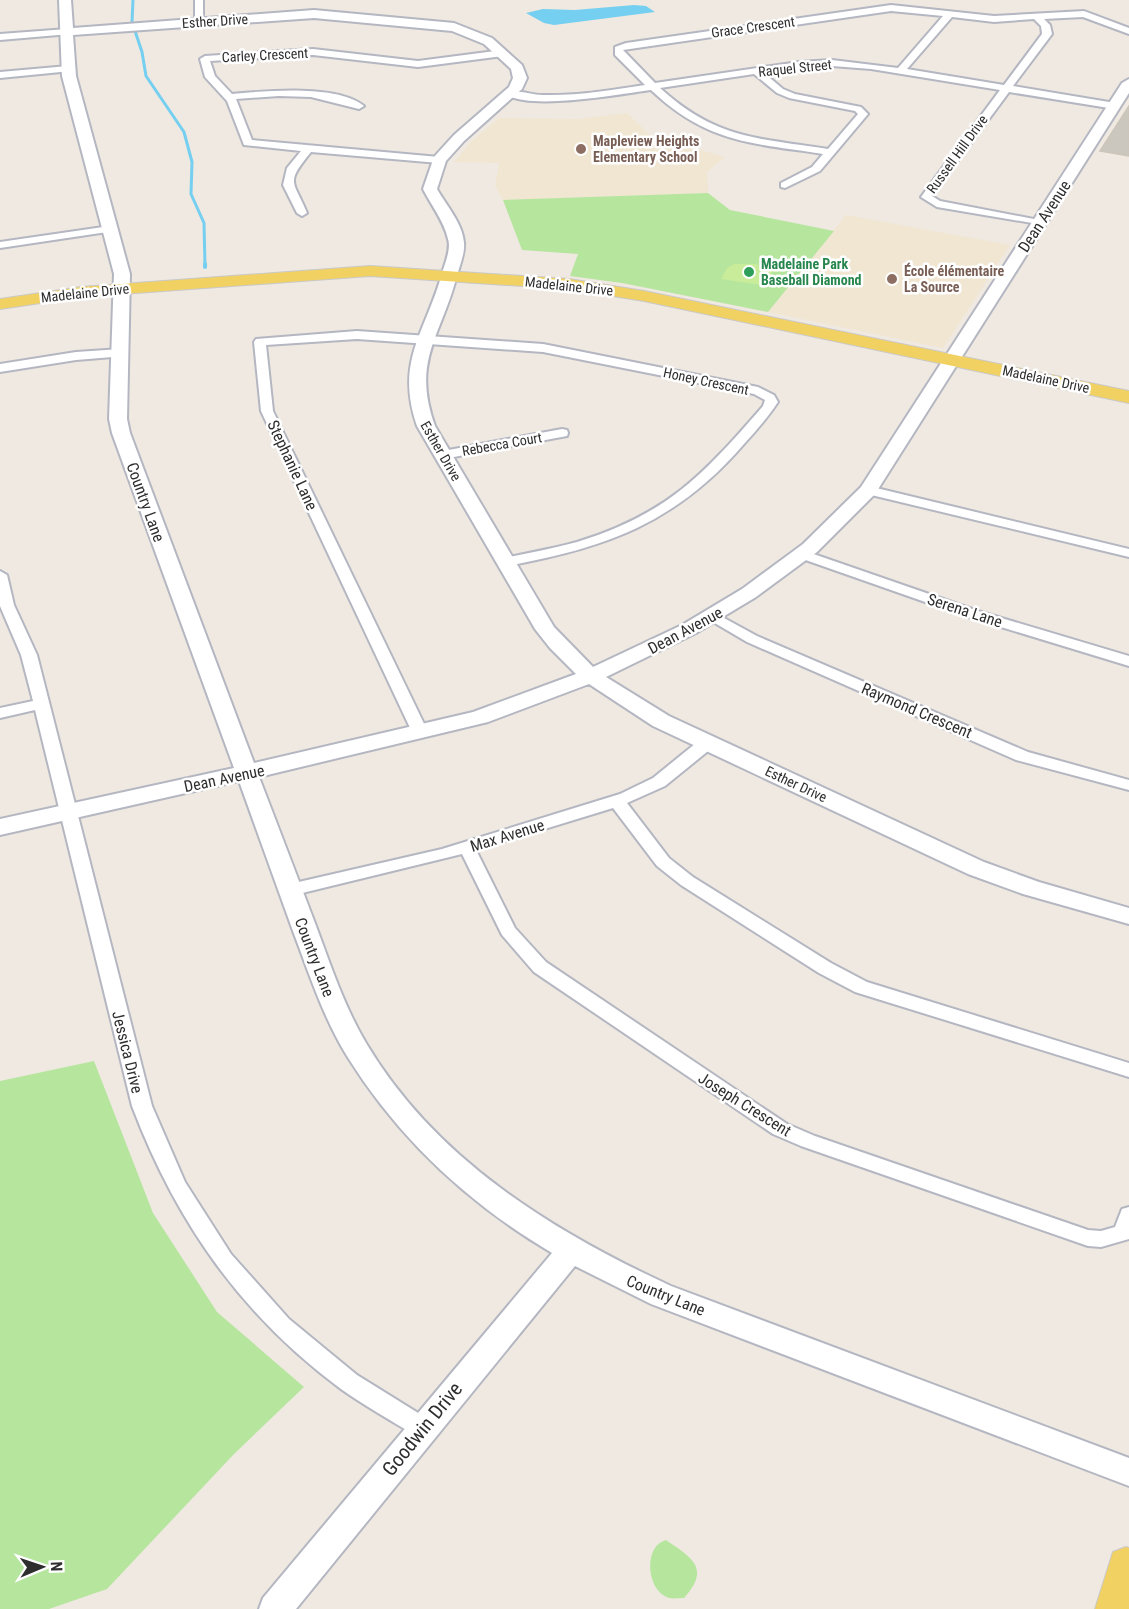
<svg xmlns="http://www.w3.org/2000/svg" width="1129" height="1609" viewBox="0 0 1129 1609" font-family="'Roboto Condensed',sans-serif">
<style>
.education{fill:#f0e6d1}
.green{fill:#b6e59e}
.pitch{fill:#c9ec9a}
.water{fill:#75cff0}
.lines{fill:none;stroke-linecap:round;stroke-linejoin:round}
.stream-far1{stroke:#75cff0;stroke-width:3}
.stream{stroke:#75cff0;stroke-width:4}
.building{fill:#cbc7bf;stroke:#cbc5ba;stroke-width:1.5}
.street-casing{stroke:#b4b7c1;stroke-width:4}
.secondary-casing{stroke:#b4b7c1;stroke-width:4}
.primary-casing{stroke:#c9c9c9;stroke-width:2}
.street{fill:#fff;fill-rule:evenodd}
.secondary{fill:#fff;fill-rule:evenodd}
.primary{fill:#f2d163;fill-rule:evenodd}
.education-dot{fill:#8d6e63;stroke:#fff;stroke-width:2}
.leisure-dot{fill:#2e9e5b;stroke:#fff;stroke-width:2}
.labels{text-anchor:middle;stroke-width:5;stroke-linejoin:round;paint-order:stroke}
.far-street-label{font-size:14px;fill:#2e2e2e;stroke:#fff}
.far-education-label{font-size:14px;font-weight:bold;fill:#785e54;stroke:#fff;text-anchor:start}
.far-leisure-label{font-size:14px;font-weight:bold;fill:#27864d;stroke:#fff;text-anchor:start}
.street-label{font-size:16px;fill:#2e2e2e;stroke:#fff}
.near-street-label{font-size:20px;fill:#2e2e2e;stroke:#fff}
</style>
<rect width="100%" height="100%" fill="#efe9e1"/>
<path class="education" d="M 627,113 L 651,136 L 725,157 L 707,172 L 708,193 L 503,200 L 495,186 L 499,163 L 454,162 L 472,141 L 499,118 L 578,119 Z
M 846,215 L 1010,245 L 943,348 L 768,312 Z"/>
<path class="green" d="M 708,193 L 730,210 L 834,231 L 768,312 L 622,283 L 570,276 L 578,254 L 522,250 L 503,200 Z
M 94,1061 L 153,1213 L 217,1312 L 304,1387 L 234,1454 L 107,1589 L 49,1609 L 0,1609 L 0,1081 Z
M 666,1540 C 692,1558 711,1568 684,1598 C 680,1598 673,1599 669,1598 C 646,1591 643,1546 666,1540 Z"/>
<path class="pitch" d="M 734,264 L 755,264 L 774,270 L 762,285 L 721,279 L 727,268 Z"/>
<path class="water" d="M 634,5 L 646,6 L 655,12 L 554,25 L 544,23 L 526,13 L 543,9 L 575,10 Z"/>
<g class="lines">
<path class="stream-far1" d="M 132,22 L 133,0
M 135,31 L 142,52 L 146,76 L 184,132 L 192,162 L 191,194 L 204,223 L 205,266"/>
<path class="stream" d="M 205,264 L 205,267"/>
</g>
<path class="building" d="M 1129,106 L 1129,156 L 1100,151 Z"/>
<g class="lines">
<g class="street-casing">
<path id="street" d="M 195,0 L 203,0 L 203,24 L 195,22 Z
M 891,5 L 994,16 L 1084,11 L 1129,28 L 1129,34 L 1083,17 L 1044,19 L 1050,25 L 1052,34 L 1013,86 L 1115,103 L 1120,106 L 1115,109 L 1009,92 L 932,196 L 940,201 L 1044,221 L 1044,225 L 937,207 L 921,197 L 1000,90 L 871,69 L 832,66 L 764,73 L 783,89 L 795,94 L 861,107 L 868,114 L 820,171 L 785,188 L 781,187 L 781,183 L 812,167 L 823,154 C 751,143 707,143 651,90 C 620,94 529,111 505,94 C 514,88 531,95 542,95 C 577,96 611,90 645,85 L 615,55 L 615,47 L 626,43 ZM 891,11 L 943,16 L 898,68 L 832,60 L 799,62 L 655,83 L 623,50 ZM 952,17 L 994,22 L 1034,19 L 1041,26 L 1042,34 L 1004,85 L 907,69 ZM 754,74 L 777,93 L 789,98 L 855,111 L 858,114 L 828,149 C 757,138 716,139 660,88 Z
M 67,29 L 72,32 L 70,34 L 0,40 L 0,34 Z
M 313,49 L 418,61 L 503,50 L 508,53 L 503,56 L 418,67 L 313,55 L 210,61 L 215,76 L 232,94 C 265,91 337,84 364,106 L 359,109 L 311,97 L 279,96 L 236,99 L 252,140 L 439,157 L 444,160 L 439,163 L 311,152 C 285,184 293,179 307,213 L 302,216 L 297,213 L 283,185 L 287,168 L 301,151 L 244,145 L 227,101 L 205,77 L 200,59 L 205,56 Z
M 68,66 L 73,69 L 71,71 L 0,78 L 0,72 Z
M 110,226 L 114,227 L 114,231 L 0,248 L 0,242 Z
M 357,331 L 543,344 L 758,387 L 774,395 L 778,402 C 768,417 756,431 744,444 C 676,523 606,548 506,566 L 501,565 L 499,562 L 501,559 C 526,553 552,549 577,542 C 668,514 704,474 763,406 L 765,400 L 754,394 L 543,352 L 357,339 L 266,345 L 273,411 L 428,732 L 420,737 L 412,732 L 261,411 L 254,342 L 256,339 Z
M 121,349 L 125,350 L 125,356 L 76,360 L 0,372 L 0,364 L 76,352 Z
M 562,429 L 567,430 L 568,433 L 567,436 L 443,459 L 436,455 L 443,451 Z
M 868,486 L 1129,549 L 1129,557 L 863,493 L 861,490 L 863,487 Z
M 802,550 L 978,611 L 1129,656 L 1129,666 L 968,617 L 797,557 L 795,554 L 797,551 Z
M 0,571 L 7,575 L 14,605 L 37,655 L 152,1106 L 185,1182 L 231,1254 L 289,1319 L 357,1375 L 431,1421 L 434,1428 L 431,1435 L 423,1438 L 415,1435 C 390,1420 365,1406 341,1389 C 241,1315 176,1222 132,1106 L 35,710 L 0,718 L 0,708 L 33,701 L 21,655 L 0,606 Z
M 713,612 L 757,636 L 1028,752 L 1129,780 L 1129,790 L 1016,760 L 747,642 L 708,619 L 706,616 L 708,613 Z
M 707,738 L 713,739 L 715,743 L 713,747 L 665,786 L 627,803 L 669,858 L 693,877 L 831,963 L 867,982 L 1129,1063 L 1129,1077 L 855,992 L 819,973 L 681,885 L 657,866 L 613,808 L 476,850 L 515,928 L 546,962 L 787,1124 L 815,1136 L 1088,1230 L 1101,1231 L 1115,1227 L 1122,1209 L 1129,1207 L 1129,1239 L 1101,1247 L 1088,1246 L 801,1146 L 773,1134 L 534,972 L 502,935 L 462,854 L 290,896 L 284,894 L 281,890 L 284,886 L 290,884 L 442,849 L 620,794 L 653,778 L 701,739 Z"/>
</g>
<g class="secondary-casing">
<path id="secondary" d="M 59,0 L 71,0 L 73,28 L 314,10 L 454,23 L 492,38 L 522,65 L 527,78 L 522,89 L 464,141 L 446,161 L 437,189 C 446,205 463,224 464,243 C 465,253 460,265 457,275 C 442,335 411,360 435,426 L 554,627 L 593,667 L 682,625 L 742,589 L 803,544 L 861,487 L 1122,83 L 1129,79 L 1129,93 L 875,494 L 817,552 L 756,597 L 696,633 L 606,677 L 669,716 L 984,862 L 1039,882 L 1129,908 L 1129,924 L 1023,894 L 968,874 L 653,726 L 589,684 L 488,722 L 259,777 C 278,826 297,876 316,926 C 331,966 344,1006 366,1043 C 435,1159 552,1231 671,1286 L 1129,1458 L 1129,1486 L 651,1304 L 575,1266 L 296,1609 L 259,1609 L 263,1598 L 552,1253 C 469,1204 398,1138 347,1056 C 323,1017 309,973 293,931 C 275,881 257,831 239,781 L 0,835 L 0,819 L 234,768 L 112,433 L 109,419 L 114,274 L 62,76 ZM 314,18 L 452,31 L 484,44 L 511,69 L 513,78 L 509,87 L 454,135 L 434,157 L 423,189 C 431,205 444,221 448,239 C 451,248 446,261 443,270 C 427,331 394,360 417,426 L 535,629 L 550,648 L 576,674 L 473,712 L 254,763 L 130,433 L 127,419 L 130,274 L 76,76 L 73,35 Z"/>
</g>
<g class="primary-casing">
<path id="primary" d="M 370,266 L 569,279 L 644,291 L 1129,391 L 1129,403 L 644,301 L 569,289 L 370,276 L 81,297 L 0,309 L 0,299 L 81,287 Z
M 1126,1547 L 1129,1548 L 1129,1609 L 1095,1609 L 1113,1552 Z"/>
</g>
<use href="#street" class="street"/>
<use href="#secondary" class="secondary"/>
<use href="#primary" class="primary"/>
</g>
<g class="education-dot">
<circle cx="581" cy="149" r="6"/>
<circle cx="892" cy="279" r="6"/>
</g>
<circle class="leisure-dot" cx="749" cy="272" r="6"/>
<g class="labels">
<g class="far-street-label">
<text transform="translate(215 21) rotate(-4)" y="5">Esther Drive</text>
<text transform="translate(753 27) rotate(-8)" y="5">Grace Crescent</text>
<text transform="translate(265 55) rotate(-3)" y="5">Carley Crescent</text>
<text transform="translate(795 68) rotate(-6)" y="5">Raquel Street</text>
<text transform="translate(957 154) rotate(-54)" y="5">Russell Hill Drive</text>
<text transform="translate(569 286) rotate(6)" y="5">Madelaine Drive</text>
<text transform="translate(85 293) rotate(-6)" y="5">Madelaine Drive</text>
<text transform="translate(1046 379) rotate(12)" y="5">Madelaine Drive</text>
<text transform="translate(706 381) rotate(12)" y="5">Honey Crescent</text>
<text transform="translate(502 444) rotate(-10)" y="5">Rebecca Court</text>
<text transform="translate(441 451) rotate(60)" y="5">Esther Drive</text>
<text transform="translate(796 784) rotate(25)" y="5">Esther Drive</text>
</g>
<g class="far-education-label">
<text x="593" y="146">Mapleview Heights<tspan x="593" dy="16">Elementary School</tspan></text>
<text x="904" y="276">École élémentaire<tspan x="904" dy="16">La Source</tspan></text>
</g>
<g class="far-leisure-label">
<text x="761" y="269">Madelaine Park<tspan x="761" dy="16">Baseball Diamond</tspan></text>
</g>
<g class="street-label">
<text transform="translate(1044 216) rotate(-57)" y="6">Dean Avenue</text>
<text transform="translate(293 465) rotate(65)" y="6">Stephanie Lane</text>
<text transform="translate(146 502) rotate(70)" y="6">Country Lane</text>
<text transform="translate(965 610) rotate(18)" y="6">Serena Lane</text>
<text transform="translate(685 630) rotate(-28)" y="6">Dean Avenue</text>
<text transform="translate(917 710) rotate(23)" y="6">Raymond Crescent</text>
<text transform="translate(224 778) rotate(-12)" y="6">Dean Avenue</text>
<text transform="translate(507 835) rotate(-17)" y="6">Max Avenue</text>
<text transform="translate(315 957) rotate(69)" y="6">Country Lane</text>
<text transform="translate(128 1052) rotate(76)" y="6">Jessica Drive</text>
<text transform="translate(745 1104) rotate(32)" y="6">Joseph Crescent</text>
<text transform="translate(666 1295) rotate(22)" y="6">Country Lane</text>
</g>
<g class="near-street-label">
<text transform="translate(422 1429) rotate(-51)" y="7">Goodwin Drive</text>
</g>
</g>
<g transform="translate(42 1567) rotate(88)" stroke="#ffffff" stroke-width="4.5" paint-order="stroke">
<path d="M0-4.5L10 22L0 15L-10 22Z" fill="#2e2e2e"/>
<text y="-9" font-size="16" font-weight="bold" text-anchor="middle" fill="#2e2e2e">N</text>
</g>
</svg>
